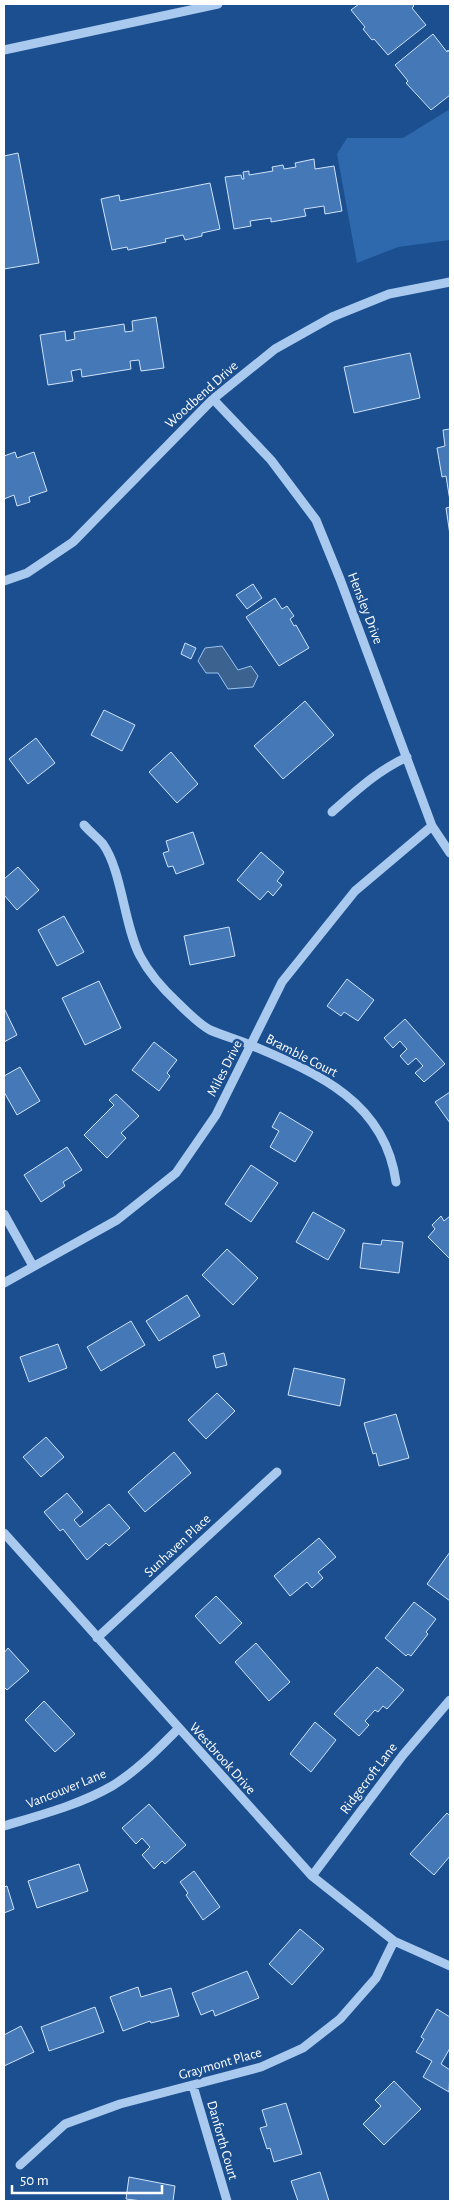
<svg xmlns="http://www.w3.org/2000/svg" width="454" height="2205" viewBox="0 0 454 2205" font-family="'Alegreya Sans',sans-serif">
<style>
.green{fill:#2e69ad}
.water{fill:#3c6290;stroke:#9cc4f0}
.building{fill:#4478b7;stroke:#cfe3fa}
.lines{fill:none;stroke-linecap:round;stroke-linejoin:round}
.minor{stroke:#a9c9ee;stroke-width:9}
.labels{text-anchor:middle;stroke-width:5;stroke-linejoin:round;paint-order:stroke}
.street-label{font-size:14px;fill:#fff;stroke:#1b4f8f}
</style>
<rect width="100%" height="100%" fill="#1b4f8f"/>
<path class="green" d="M 450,109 L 450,240 L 398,247 L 357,263 L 337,154 L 347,138 L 403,138 Z"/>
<path class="water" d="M 222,646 L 238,670 L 251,666 L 258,676 L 253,687 L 228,689 L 218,673 L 206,673 L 198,661 L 205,648 Z"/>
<path class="building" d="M 359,4 L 412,4 L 414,6 L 412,8 L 426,25 L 388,55 L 374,39 L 372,40 L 363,29 L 365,27 L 351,10 Z
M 433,34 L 447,52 L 448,50 L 450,53 L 450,95 L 431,110 L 406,83 L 408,81 L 395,65 Z
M 18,153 L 39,263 L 4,269 L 4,156 Z
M 314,159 L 315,169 L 334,166 L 342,211 L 325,214 L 324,206 L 304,209 L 306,216 L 271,222 L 271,218 L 250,221 L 251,226 L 234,229 L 225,177 L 241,175 L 242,179 L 244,179 L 243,172 L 249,171 L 249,175 L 273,171 L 272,167 L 283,165 L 284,169 L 296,167 L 295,163 Z
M 210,183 L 220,229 L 202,233 L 202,236 L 185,240 L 183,235 L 165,239 L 166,242 L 128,250 L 127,247 L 112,250 L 101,199 L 119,195 L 120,201 Z
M 156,317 L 164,368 L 141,371 L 139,360 L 130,361 L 131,369 L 82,377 L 81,369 L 71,371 L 73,381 L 48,385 L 40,335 L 65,331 L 66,341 L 75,339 L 74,332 L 124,324 L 125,332 L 133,331 L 132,321 Z
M 410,353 L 420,398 L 354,413 L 344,367 Z
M 450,429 L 450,501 L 446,476 L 442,477 L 437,448 L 445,446 L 443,430 Z
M 15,452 L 17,458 L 34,452 L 47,491 L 29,497 L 30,502 L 17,506 L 14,495 L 4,499 L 4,456 Z
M 450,507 L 450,535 L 446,508 Z
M 253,584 L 262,598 L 247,609 L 236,595 Z
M 275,598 L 282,609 L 287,606 L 294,616 L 290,619 L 294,626 L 296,625 L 309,648 L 279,666 L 246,617 Z
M 185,643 L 196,648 L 191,659 L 181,654 Z
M 305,701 L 334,735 L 283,779 L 254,746 Z
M 104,710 L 135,725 L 122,751 L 91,735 Z
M 36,738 L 55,763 L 28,784 L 9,759 Z
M 171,752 L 198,784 L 177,803 L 149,772 Z
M 193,832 L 204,864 L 176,874 L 173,866 L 168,867 L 163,853 L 169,851 L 166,841 Z
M 261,852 L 284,872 L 277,881 L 282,885 L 273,896 L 268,891 L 260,900 L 237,880 Z
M 18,867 L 39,890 L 17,910 L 4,895 L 4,879 Z
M 64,916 L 84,952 L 57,966 L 38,930 Z
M 229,927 L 235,956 L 190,965 L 184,936 Z
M 347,979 L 374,1000 L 358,1021 L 344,1012 L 341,1016 L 327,1006 Z
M 99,981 L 121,1028 L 85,1045 L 62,998 Z
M 4,1008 L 17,1035 L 4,1042 Z
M 405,1019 L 445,1064 L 424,1082 L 415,1073 L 423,1066 L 416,1058 L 408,1065 L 400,1056 L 407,1049 L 400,1041 L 393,1048 L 384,1038 Z
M 154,1042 L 177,1060 L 167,1073 L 170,1076 L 159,1091 L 132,1070 Z
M 20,1067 L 40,1101 L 17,1115 L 4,1092 L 4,1076 Z
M 450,1092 L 450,1123 L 435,1102 Z
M 116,1094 L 139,1116 L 121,1133 L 126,1138 L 107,1158 L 84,1135 L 114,1105 L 109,1100 Z
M 280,1112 L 313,1132 L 295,1162 L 270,1147 L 279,1131 L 272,1127 Z
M 67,1147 L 82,1170 L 63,1182 L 65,1186 L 41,1202 L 24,1175 Z
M 251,1165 L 278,1183 L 251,1222 L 225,1204 Z
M 313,1212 L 345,1230 L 328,1260 L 296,1242 Z
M 441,1216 L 444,1221 L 450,1216 L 450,1259 L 428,1237 L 435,1229 L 432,1225 Z
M 382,1240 L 403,1242 L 399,1273 L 360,1268 L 363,1243 L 381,1245 Z
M 227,1249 L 258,1278 L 233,1305 L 202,1275 Z
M 187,1295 L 200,1316 L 159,1341 L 146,1321 Z
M 131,1321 L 145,1345 L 101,1371 L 87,1347 Z
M 58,1344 L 67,1368 L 29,1382 L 20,1357 Z
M 224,1353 L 227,1365 L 216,1368 L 213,1356 Z
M 294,1368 L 345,1379 L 340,1406 L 288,1395 Z
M 217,1393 L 235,1411 L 206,1439 L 188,1420 Z
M 396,1414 L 409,1458 L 379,1466 L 376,1453 L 373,1454 L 364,1423 Z
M 46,1437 L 64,1457 L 41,1477 L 23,1457 Z
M 174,1452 L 191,1473 L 145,1512 L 128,1492 Z
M 67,1493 L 83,1512 L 74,1520 L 80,1527 L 109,1504 L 130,1528 L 109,1546 L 106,1543 L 87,1560 L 63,1529 L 60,1531 L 44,1512 Z
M 319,1538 L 336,1557 L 318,1572 L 323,1578 L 312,1588 L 307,1582 L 290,1596 L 274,1576 Z
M 450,1552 L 450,1601 L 427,1584 Z
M 216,1596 L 242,1623 L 220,1644 L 195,1616 Z
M 414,1602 L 436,1619 L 426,1632 L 428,1634 L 411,1656 L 408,1654 L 406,1656 L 385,1638 Z
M 256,1643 L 290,1682 L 269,1701 L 235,1662 Z
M 8,1648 L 29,1671 L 7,1690 L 4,1687 L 4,1653 Z
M 377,1667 L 404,1690 L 387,1709 L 383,1706 L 378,1712 L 375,1710 L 365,1721 L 369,1725 L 359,1736 L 334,1714 Z
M 44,1701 L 75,1734 L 55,1752 L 25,1720 Z
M 315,1722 L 336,1740 L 311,1772 L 290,1754 Z
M 149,1804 L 186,1845 L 165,1864 L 162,1861 L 154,1869 L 142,1855 L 150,1847 L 142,1838 L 136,1844 L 122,1828 Z
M 447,1813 L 450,1816 L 450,1856 L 434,1875 L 410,1854 Z
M 79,1864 L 88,1891 L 37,1908 L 28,1881 Z
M 194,1871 L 220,1907 L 203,1920 L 186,1895 L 188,1893 L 180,1882 Z
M 7,1886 L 14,1909 L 4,1913 L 4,1887 Z
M 300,1929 L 324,1949 L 292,1985 L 269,1964 Z
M 247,1971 L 259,1998 L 215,2016 L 213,2010 L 201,2015 L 192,1993 Z
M 138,1987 L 141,1997 L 171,1988 L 179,2016 L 151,2023 L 150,2021 L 123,2031 L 110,1997 Z
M 95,2007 L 104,2032 L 49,2051 L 41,2027 Z
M 437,2009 L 450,2017 L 450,2048 L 441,2064 L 450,2070 L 449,2092 L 423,2077 L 432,2061 L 416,2052 L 424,2039 L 421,2037 Z
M 21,2026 L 34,2052 L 4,2066 L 4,2035 Z
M 394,2081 L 421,2109 L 384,2145 L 363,2124 L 381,2106 L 375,2100 Z
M 286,2103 L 302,2154 L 274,2162 L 270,2148 L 267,2149 L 260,2128 L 267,2126 L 262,2110 Z
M 320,2172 L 329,2201 L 298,2201 L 291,2181 Z
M 129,2177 L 175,2186 L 173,2201 L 142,2201 L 126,2199 Z"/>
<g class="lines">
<path class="minor" d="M 4,50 L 218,4
M 213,399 L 271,460 L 316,520 L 340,579 L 432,826 L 450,853
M 4,581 L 27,573 L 73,542 L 213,399 L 275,349 L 332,317 L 389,294 L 450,282
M 332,812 C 356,791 377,771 407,757
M 84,825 C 90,832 98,838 103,844 C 122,871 124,925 140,956 C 149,973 164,990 178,1003 C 187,1012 199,1024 210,1030 C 224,1036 239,1040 253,1046 C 319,1074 385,1102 396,1182
M 4,1214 L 33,1266
M 4,1283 L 117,1220 L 176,1173 L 216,1115 L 282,982 L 355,891 L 432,826
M 4,1533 L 312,1876 L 394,1941 L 450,1966
M 97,1638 L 277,1472
M 4,1826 C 40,1815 79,1805 112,1786 C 137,1771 158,1749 179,1728
M 312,1876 L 403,1755 L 450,1700
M 193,2086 L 227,2201
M 20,2165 L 65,2124 L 120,2104 L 261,2067 L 303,2048 L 340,2019 L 376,1978 L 394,1941"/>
</g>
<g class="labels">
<g class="street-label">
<text transform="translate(201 394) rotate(-42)" y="5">Woodbend Drive</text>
<text transform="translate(366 608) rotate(69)" y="5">Hensley Drive</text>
<text transform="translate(302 1055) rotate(27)" y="5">Bramble Court</text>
<text transform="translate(224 1068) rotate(-63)" y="5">Miles Drive</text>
<text transform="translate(177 1545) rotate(-43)" y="5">Sunhaven Place</text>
<text transform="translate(223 1758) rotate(48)" y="5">Westbrook Drive</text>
<text transform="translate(368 1778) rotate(-53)" y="5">Ridgecroft Lane</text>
<text transform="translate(66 1788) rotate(-22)" y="5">Vancouver Lane</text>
<text transform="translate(220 2063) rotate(-16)" y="5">Graymont Place</text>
<text transform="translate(223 2140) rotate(74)" y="5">Danforth Court</text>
</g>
</g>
<rect width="454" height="2205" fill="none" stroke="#ffffff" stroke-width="10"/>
<path d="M12 2185v8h150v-8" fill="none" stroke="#ffffff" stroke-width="2.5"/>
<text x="20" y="2185" font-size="15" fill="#ffffff" stroke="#1b4f8f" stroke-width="4" paint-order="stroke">50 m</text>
</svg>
